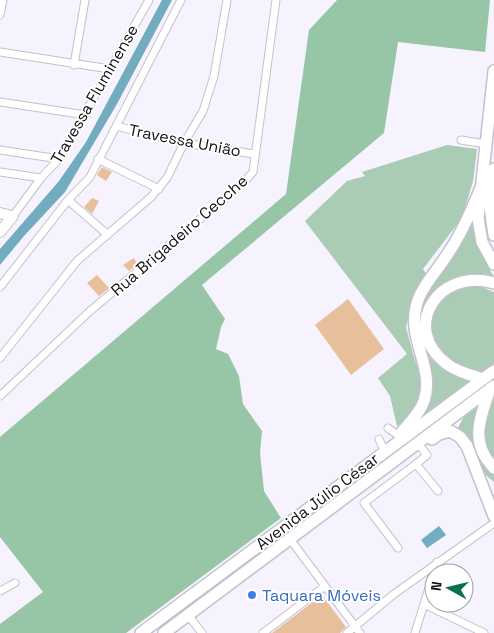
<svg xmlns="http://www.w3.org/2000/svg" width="494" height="633" viewBox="0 0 494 633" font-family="'Space Grotesk',sans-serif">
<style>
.green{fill:#aacbb4}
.forest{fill:#97c6a6}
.water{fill:#72acbf}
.building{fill:#e7c09b}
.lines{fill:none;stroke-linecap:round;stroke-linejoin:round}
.street-casing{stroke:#c4c0ce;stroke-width:9}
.secondary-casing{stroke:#c4c0ce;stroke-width:12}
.primary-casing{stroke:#c4c0ce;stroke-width:14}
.street{stroke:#fff;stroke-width:7}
.secondary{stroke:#fff;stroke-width:10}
.primary{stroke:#fff;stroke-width:11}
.shop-dot{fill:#3f7fe0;stroke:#fff;stroke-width:2}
.labels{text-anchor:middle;stroke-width:4;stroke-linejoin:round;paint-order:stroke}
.street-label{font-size:16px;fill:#121116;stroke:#fff}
.shop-label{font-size:16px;fill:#366cbe;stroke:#fff;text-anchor:start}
</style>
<rect width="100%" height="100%" fill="#f6f3ff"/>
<path class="green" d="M 447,145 L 477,149 L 473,181 L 462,218 L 423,269 L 428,277 L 414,297 L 406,327 L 413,354 L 421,377 L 420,394 L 408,419 L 397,426 L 390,396 L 378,378 L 407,354 L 305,221 L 347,181 L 365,176 L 362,172 Z
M 469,224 L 474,224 C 477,246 483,258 494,277 C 482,278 467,276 455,279 C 425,286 409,331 428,355 C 439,369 454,376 470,382 L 416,424 L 426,409 L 418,318 L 425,296 L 459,248 Z
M 465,286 L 479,286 L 494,292 L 494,365 L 481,375 L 458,367 L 434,345 L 429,326 L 433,312 L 440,298 L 452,291 Z
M 494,395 L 494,460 C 491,455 487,451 485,446 C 478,430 486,409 494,395 Z
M 477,407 C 472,433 469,458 494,475 L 494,482 L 482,472 L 457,430 L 463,418 Z"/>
<path class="forest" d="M 337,0 L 490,0 L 485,52 L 398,42 L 384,133 L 202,285 L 225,319 L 221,327 L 216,349 L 228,354 L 239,376 L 243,404 L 262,431 L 260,453 L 264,491 L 281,518 L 126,633 L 0,633 L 0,624 L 43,592 L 0,537 L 0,437 L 286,194 L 309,30 Z"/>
<path class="water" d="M 162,0 L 172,0 L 117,104 L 65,192 L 24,236 L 0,265 L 0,249 L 59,181 L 86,142 Z
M 439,526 L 446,535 L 427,548 L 421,540 Z"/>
<path class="building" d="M 102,167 L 112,172 L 106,181 L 97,175 Z
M 92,198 L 99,201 L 92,214 L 84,207 Z
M 134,258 L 137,264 L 129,271 L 123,265 Z
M 97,275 L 109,288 L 99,296 L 87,283 Z
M 348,299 L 384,349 L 351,375 L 315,325 Z
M 322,595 L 346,627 L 340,633 L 272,633 Z"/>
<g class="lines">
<g class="street-casing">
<path id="street" d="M 0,15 L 3,0
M 0,52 L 110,69
M 74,65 L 85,0
M 0,102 L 86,115
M 116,126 L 184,143 L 254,154
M 461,140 L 486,144
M 0,150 L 59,159
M 98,159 L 159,189
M 0,172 L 41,178
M 68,200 L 108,235
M 13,216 L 41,178 L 59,159 L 149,0
M 0,287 L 68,200 L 90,177 L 181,0
M 0,358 L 77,261 L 151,197 L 167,178 L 184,143 L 203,111 L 214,76 L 227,0
M 0,396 L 90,311 L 243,183 L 253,172 L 276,0
M 388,428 L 399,436
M 379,439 L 384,450
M 420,446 L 427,455 L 416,464 L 438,491
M 290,539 L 360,633
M 398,548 L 364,503 L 416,464
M 0,591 L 15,583
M 424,604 L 484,633
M 188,615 L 202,633
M 263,633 L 325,586
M 347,633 L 394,594 L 494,523
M 415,633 L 437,562"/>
</g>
<g class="secondary-casing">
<path id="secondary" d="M 0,213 L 13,216 L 0,232"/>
</g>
<g class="primary-casing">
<path id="primary" d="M 494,71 L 478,218 L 482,242 L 494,264
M 494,169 L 490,207 L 494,235
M 483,379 C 471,375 457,372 447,364 C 400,329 437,267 494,283
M 490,389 C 480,418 469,443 494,468
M 402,432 C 410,422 420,413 424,401 C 435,369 408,340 416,307 C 420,288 437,271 447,255 C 461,235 471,212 480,190
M 432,439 L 439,434 L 450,431 L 460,437 L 467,446 L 494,516
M 141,633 L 494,371
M 164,633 L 494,386"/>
</g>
<use href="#street" class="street"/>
<use href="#secondary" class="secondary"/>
<use href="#primary" class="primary"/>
</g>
<circle class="shop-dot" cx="252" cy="595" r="5"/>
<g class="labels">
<g class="street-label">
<text transform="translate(94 94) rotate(-60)" y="6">Travessa Fluminense</text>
<text transform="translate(185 140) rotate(11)" y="6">Travessa União</text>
<text transform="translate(179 235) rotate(-41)" y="6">Rua Brigadeiro Cecche</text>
<text transform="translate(317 501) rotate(-37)" y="6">Avenida Júlio César</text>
</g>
<g class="shop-label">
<text x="262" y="601">Taquara Móveis</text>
</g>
</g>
<g transform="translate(449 588) rotate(278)"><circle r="24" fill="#ffffff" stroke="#a0a0a2"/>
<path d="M0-4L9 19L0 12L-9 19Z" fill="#09724a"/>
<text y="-8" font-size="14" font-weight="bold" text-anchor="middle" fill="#121116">N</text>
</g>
</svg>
